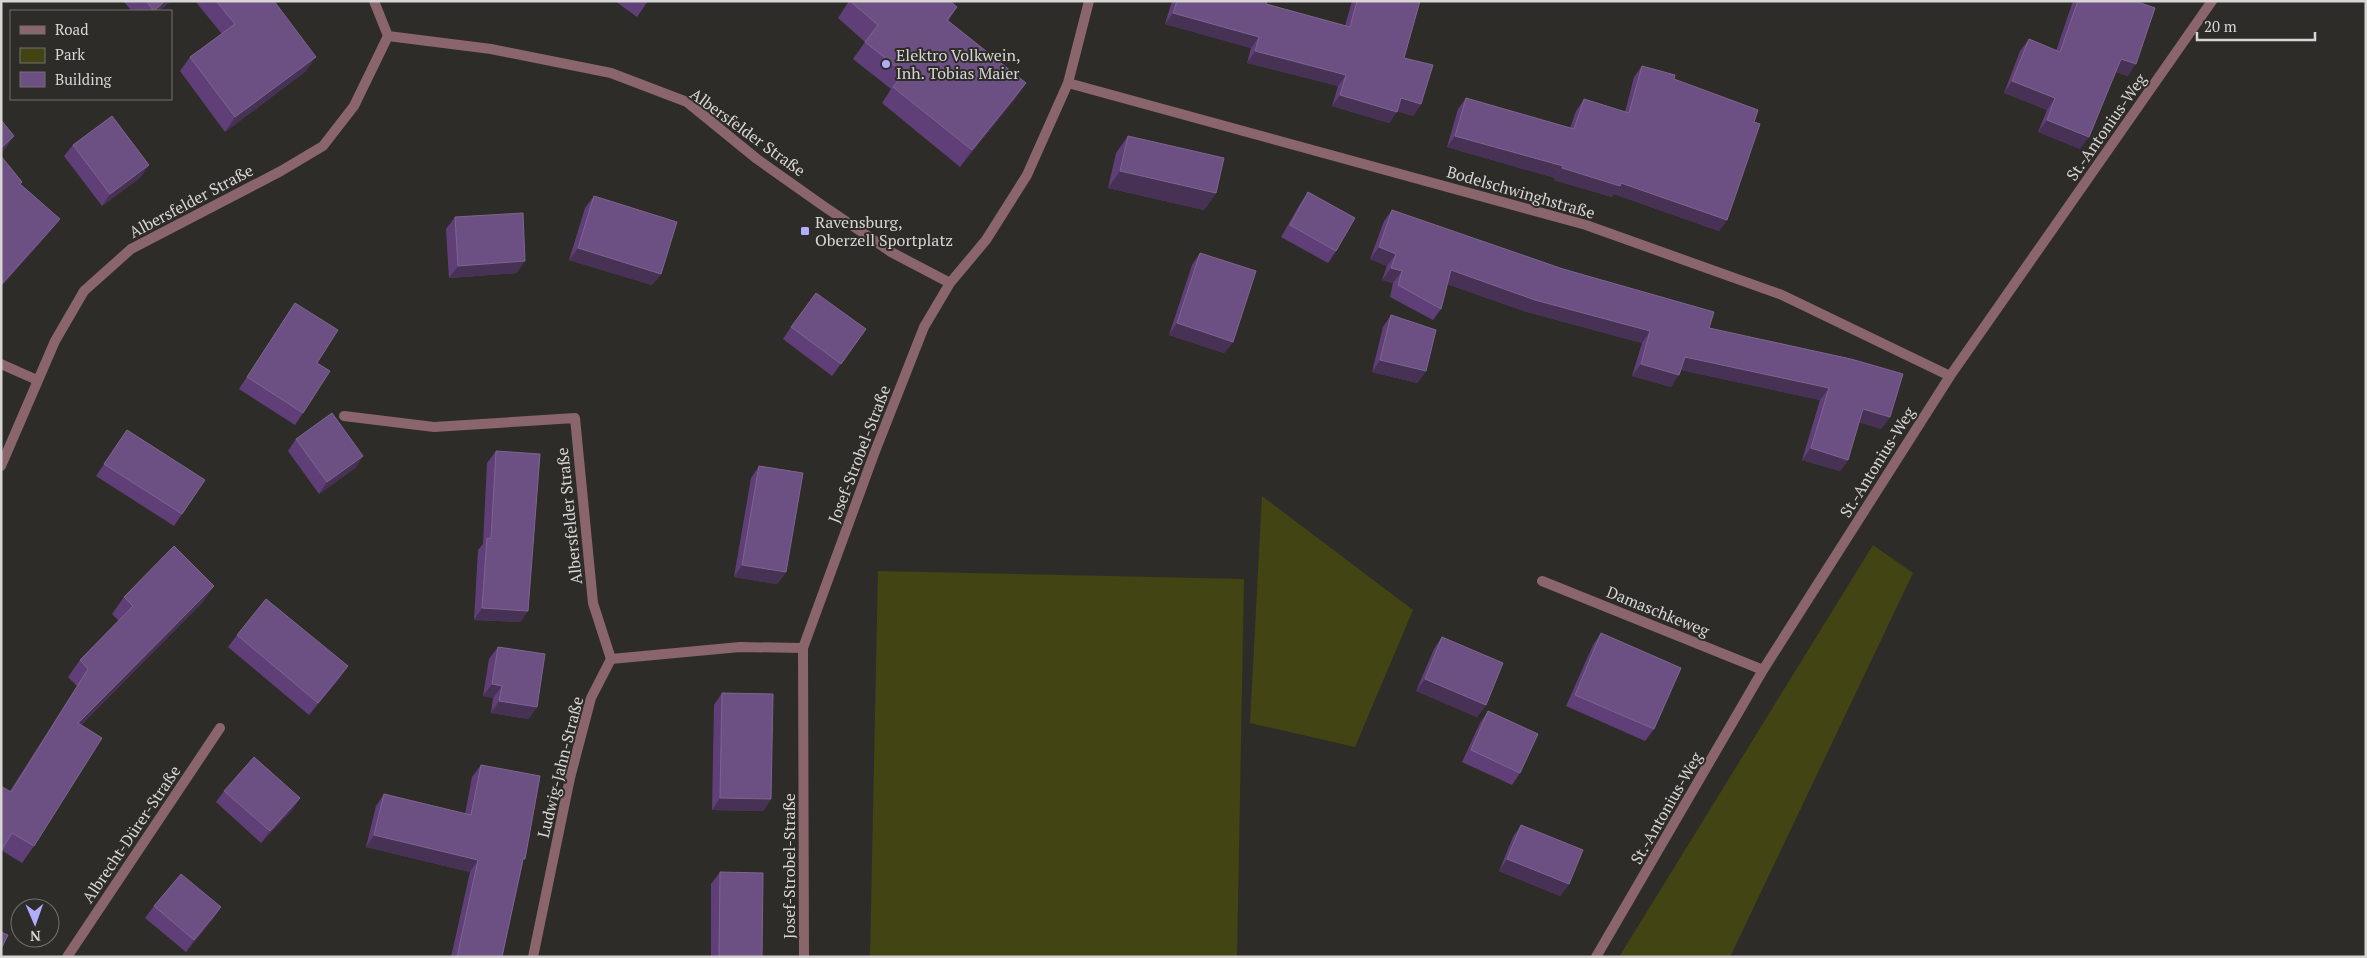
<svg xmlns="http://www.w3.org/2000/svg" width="2367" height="958" viewBox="0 0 2367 958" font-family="'PT Serif',serif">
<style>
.green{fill:#434413}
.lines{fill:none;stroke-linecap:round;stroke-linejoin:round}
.service{stroke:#8a656b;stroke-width:10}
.minor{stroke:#8a656b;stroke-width:10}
.wall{fill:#603f79}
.shaded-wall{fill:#473154}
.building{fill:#6d5083;stroke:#7d658f}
.poi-dot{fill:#b1adfa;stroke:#2e2c28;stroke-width:2}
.labels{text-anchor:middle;stroke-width:4;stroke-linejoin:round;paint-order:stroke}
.poi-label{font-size:16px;fill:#d7d6d4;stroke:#2e2c28;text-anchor:start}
.street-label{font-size:16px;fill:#d7d6d4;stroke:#2e2c28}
</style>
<rect width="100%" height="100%" fill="#2e2c28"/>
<path class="green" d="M 1262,496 L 1413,610 L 1355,747 L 1250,723 Z
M 1873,545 L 1913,573 L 1730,957 L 1619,957 Z
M 878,571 L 1244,579 L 1237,957 L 870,957 Z"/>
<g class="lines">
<path class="service" d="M 1,364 L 37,380"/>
<path class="minor" d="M 388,36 L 491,49 L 611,73 L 687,102 L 757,159 L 822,205 L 891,252 L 950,283
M 1068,83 L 1586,225 L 1782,295 L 1950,376
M 344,416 L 434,427 L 575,418 L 593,603 L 611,659
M 1,466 L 55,341 L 84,291 L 131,249 L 281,171 L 323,146 L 354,106 L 388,36 L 374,1
M 1542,581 L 1763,670
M 67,957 L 220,728
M 533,957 L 570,778 L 591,698 L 611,659 L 740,647 L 803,648
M 804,957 L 803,648 L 874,454 L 924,327 L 950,283 L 986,240 L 1027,175 L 1068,83 L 1089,1
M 1596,957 L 1763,670 L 1950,376 L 2212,1"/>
</g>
<path class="wall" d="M 123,1 L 171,1 L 159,11 L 132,11 Z
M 195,1 L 274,1 L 306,71 L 225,132 L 180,71 L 190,57 L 222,34 Z
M 615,1 L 648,1 L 637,17 Z
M 849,1 L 957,7 L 948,21 L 1026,83 L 1014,100 L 960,167 L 882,103 L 891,89 L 853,59 L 865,42 L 838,18 Z
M 1172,1 L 1267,1 L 1266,4 L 1345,26 L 1352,1 L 1420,1 L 1404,58 L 1421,104 L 1413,116 L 1397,111 L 1389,123 L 1332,106 L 1338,86 L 1247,63 L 1251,48 L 1165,24 Z
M 2073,1 L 2135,1 L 2128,76 L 2116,72 L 2080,149 L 2038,132 L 2047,110 L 2004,93 L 2020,51 L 2029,39 L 2056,51 Z
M 1642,66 L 1674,79 L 1754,122 L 1727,220 L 1719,231 L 1614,194 L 1612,197 L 1554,180 L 1555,178 L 1447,147 L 1458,109 L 1466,98 L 1570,128 L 1576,111 L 1584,99 L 1625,112 L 1634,77 Z
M 1128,136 L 1216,193 L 1204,210 L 1108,188 L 1116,153 Z
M 73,145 L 141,177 L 102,206 L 64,156 Z
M 1308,192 L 1336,251 L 1328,263 L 1281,237 L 1300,204 Z
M 594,196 L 661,274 L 652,285 L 569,260 L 585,208 Z
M 1392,210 L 1709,328 L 1890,417 L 1881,429 L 1859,422 L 1848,460 L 1840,471 L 1802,460 L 1820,400 L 1681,370 L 1671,387 L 1632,376 L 1642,343 L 1527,312 L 1447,284 L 1441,309 L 1433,320 L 1390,297 L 1393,283 L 1382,280 L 1387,266 L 1370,259 L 1384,221 Z
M 455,217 L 517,273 L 449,278 L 446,229 Z
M 1200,253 L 1233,342 L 1224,353 L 1169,335 L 1192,265 Z
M 295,303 L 317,363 L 303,413 L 295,425 L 239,389 Z
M 1391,315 L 1426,371 L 1417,383 L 1372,372 L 1383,327 Z
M 791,327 L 866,329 L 832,376 L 783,339 Z
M 127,430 L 182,514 L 174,526 L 96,476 Z
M 296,439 L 363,456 L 355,468 L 319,494 L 288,451 Z
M 496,451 L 528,611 L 520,622 L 474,620 L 478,550 L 483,544 L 487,463 Z
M 759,466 L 786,572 L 777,584 L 734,577 L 751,478 Z
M 214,586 L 202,603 L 81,725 L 34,846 L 22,863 L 1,850 L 10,791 L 77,686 L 68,677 L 80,660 L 119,621 L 112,614 L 124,597 Z
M 1601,633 L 1654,729 L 1645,741 L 1566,706 L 1593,645 Z
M 237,635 L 340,678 L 309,715 L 228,647 Z
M 1442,637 L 1486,705 L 1477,717 L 1416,691 L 1434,649 Z
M 498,647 L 529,719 L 491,713 L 493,698 L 483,696 L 489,659 Z
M 722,693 L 771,799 L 763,811 L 712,810 L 714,705 Z
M 1488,711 L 1520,773 L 1512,785 L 1462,762 L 1480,723 Z
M 481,765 L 523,863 L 502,957 L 451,957 L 470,872 L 366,847 L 376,806 L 384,794 L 465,814 L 472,777 Z
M 224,791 L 300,798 L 292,810 L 261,843 L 216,802 Z
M 1521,825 L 1569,884 L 1560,896 L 1499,871 L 1513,837 Z
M 720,872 L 762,957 L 711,957 L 711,884 Z
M 154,906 L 221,907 L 213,919 L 186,952 L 145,918 Z"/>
<path class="shaded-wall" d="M 165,1 L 171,1 L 159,11 L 154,11 Z
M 1173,13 L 1259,37 L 1251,48 L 1165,24 Z
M 1255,51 L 1346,75 L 1338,86 L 1247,63 Z
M 316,57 L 306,71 L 225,132 L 235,117 Z
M 2121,59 L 2136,64 L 2128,76 L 2113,71 Z
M 2012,81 L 2055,98 L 2047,110 L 2004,93 Z
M 1026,83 L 1014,100 L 960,167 L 972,150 Z
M 1340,95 L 1397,112 L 1389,123 L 1332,106 Z
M 1401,98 L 1421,104 L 1413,116 L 1393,110 Z
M 2047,120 L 2089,137 L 2080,149 L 2038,132 Z
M 14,136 L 6,148 L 1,153 L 1,148 Z
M 1455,136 L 1563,166 L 1555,178 L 1447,147 Z
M 149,165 L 141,177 L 102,206 L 110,194 Z
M 1562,168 L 1621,183 L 1727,220 L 1719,231 L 1614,194 L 1612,197 L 1554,180 Z
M 1120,171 L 1216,193 L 1204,210 L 1108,188 Z
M 60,219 L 51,231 L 1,287 L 1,285 Z
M 1379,247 L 1396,254 L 1387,266 L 1370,259 Z
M 578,248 L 661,274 L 652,285 L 569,260 Z
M 525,261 L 517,273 L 449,278 L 458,266 Z
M 1391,268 L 1402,271 L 1393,283 L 1382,280 Z
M 1451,270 L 1650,331 L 1642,343 L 1527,312 L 1442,282 Z
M 1177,323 L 1233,342 L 1224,353 L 1169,335 Z
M 1685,357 L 1829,388 L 1820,400 L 1676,369 Z
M 1380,360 L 1426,371 L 1417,383 L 1372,372 Z
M 1641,364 L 1679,375 L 1671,387 L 1632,376 Z
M 1863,409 L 1890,417 L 1881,429 L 1855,421 Z
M 1811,448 L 1848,460 L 1840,471 L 1802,460 Z
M 363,456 L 355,468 L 319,494 L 327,482 Z
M 742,565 L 786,572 L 777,584 L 734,577 Z
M 214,586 L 202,603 L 66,740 L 78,723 Z
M 482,608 L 528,611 L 520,622 L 474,620 Z
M 348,666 L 340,678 L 309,715 L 318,703 Z
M 1425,679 L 1486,705 L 1477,717 L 1416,691 Z
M 492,684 L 502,686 L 493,698 L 483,696 Z
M 499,701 L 537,707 L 529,719 L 491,713 Z
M 300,798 L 292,810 L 261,843 L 270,831 Z
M 720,798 L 771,799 L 763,811 L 712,810 Z
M 374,835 L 478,860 L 470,872 L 366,847 Z
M 1507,859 L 1569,884 L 1560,896 L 1499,871 Z
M 221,907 L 213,919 L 186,952 L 194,940 Z"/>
<path class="building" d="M 146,1 L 165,1 L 154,11 Z
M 216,1 L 274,1 L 316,57 L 235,117 L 190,57 L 235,24 Z
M 850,1 L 950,1 L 957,7 L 947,20 L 1026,83 L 972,150 L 893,87 L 904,73 L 865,42 L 878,25 Z
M 1177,1 L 1267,1 L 1266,4 L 1350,27 L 1357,1 L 1420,1 L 1404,58 L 1433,65 L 1421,104 L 1401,98 L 1397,112 L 1340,95 L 1346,75 L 1255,51 L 1259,37 L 1173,13 Z
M 2078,1 L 2135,1 L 2155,8 L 2136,64 L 2121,59 L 2089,137 L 2047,120 L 2055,98 L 2012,81 L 2029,39 L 2060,52 Z
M 1642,66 L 1675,75 L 1674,79 L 1758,110 L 1754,122 L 1760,124 L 1727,220 L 1621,183 L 1620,186 L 1562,168 L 1563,166 L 1455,136 L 1466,98 L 1574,129 L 1584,99 L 1629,113 Z
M 112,116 L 149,165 L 110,194 L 73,145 Z
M 1,120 L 14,136 L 1,148 Z
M 1128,136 L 1224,158 L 1216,193 L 1120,171 Z
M 1,156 L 22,182 L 20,184 L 60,219 L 1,285 Z
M 1308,192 L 1355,218 L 1336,251 L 1290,225 Z
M 594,196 L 677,222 L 661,274 L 578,248 Z
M 1392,210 L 1563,269 L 1714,312 L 1709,328 L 1851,359 L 1903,374 L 1890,417 L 1863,409 L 1848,460 L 1811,448 L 1829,388 L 1685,357 L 1679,375 L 1641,364 L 1650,331 L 1535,300 L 1451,270 L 1441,309 L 1398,285 L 1402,271 L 1391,268 L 1396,254 L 1379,247 Z
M 523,213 L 525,261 L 458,266 L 455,217 Z
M 1200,253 L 1256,271 L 1233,342 L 1177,323 Z
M 816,293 L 866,329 L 841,364 L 791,327 Z
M 295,303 L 338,330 L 317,363 L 330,371 L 303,413 L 247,377 Z
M 1391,315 L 1436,330 L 1426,371 L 1380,360 Z
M 332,413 L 363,456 L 327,482 L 296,439 Z
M 127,430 L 205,480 L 182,514 L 104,464 Z
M 496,451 L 540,454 L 528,611 L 482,608 L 487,538 L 491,539 Z
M 759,466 L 803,473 L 786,572 L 742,565 Z
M 174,546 L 214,586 L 78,723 L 102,738 L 34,846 L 12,833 L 1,851 L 1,786 L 11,792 L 88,669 L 80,660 L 133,606 L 124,597 Z
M 266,599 L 348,666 L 318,703 L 237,635 Z
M 1601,633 L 1681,668 L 1654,729 L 1575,695 Z
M 1442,637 L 1503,663 L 1486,705 L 1425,679 Z
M 498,647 L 545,654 L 537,707 L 499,701 L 502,686 L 492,684 Z
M 722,693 L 773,694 L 771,799 L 720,798 Z
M 1488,711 L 1538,734 L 1520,773 L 1471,750 Z
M 254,757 L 300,798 L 270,831 L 224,791 Z
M 481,765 L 540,776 L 525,859 L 523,859 L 502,957 L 457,957 L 478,860 L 374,835 L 384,794 L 471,815 Z
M 1521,825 L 1583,850 L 1569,884 L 1507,859 Z
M 720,872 L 763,873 L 762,957 L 719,957 Z
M 181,874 L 221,907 L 194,940 L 154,906 Z
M 1,932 L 8,935 L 1,949 Z"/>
<g class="poi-dot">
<circle cx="886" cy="64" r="5"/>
<rect x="800" y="226" width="10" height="10" rx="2.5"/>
</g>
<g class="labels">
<g class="poi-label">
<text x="896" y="61">Elektro Volkwein,<tspan x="896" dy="18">Inh. Tobias Maier</tspan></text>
<text x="815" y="228">Ravensburg,<tspan x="815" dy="18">Oberzell Sportplatz</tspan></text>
</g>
<g class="street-label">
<text transform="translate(2106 127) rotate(-55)" y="6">St.-Antonius-Weg</text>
<text transform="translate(748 132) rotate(36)" y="6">Albersfelder Straße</text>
<text transform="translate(1521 192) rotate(16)" y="6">Bodelschwinghstraße</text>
<text transform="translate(191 201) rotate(-28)" y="6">Albersfelder Straße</text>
<text transform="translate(859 454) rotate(-69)" y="6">Josef-Strobel-Straße</text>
<text transform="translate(1877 462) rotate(-58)" y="6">St.-Antonius-Weg</text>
<text transform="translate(569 516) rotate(-96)" y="6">Albersfelder Straße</text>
<text transform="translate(1658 611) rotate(22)" y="6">Damaschkeweg</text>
<text transform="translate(560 767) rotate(-76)" y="6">Ludwig-Jahn-Straße</text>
<text transform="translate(1666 808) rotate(-60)" y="6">St.-Antonius-Weg</text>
<text transform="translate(131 834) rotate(-56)" y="6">Albrecht-Dürer-Straße</text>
<text transform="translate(789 866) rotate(-90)" y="6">Josef-Strobel-Straße</text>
</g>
</g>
<rect width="2367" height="958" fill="none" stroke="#d7d6d4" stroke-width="5"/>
<rect x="10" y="10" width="162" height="90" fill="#2e2c28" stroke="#72706d"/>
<rect x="20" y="26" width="25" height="8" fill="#8a656b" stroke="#72706d"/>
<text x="55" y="35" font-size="15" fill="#d7d6d4">Road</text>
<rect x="20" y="48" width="25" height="15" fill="#434413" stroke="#72706d"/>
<text x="55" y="60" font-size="15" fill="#d7d6d4">Park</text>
<rect x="20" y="72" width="25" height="15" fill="#6d5083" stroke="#72706d"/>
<text x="55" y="85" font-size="15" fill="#d7d6d4">Building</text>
<g transform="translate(35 923) rotate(178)"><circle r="24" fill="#2e2c28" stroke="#72706d"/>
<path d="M0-4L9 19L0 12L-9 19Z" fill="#b1adfa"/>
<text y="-8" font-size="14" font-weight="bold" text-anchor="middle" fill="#d7d6d4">N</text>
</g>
<path d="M2197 32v8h118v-8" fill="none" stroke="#d7d6d4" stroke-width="2.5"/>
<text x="2204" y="32" font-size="15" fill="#d7d6d4" stroke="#2e2c28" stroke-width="4" paint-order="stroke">20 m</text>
</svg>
